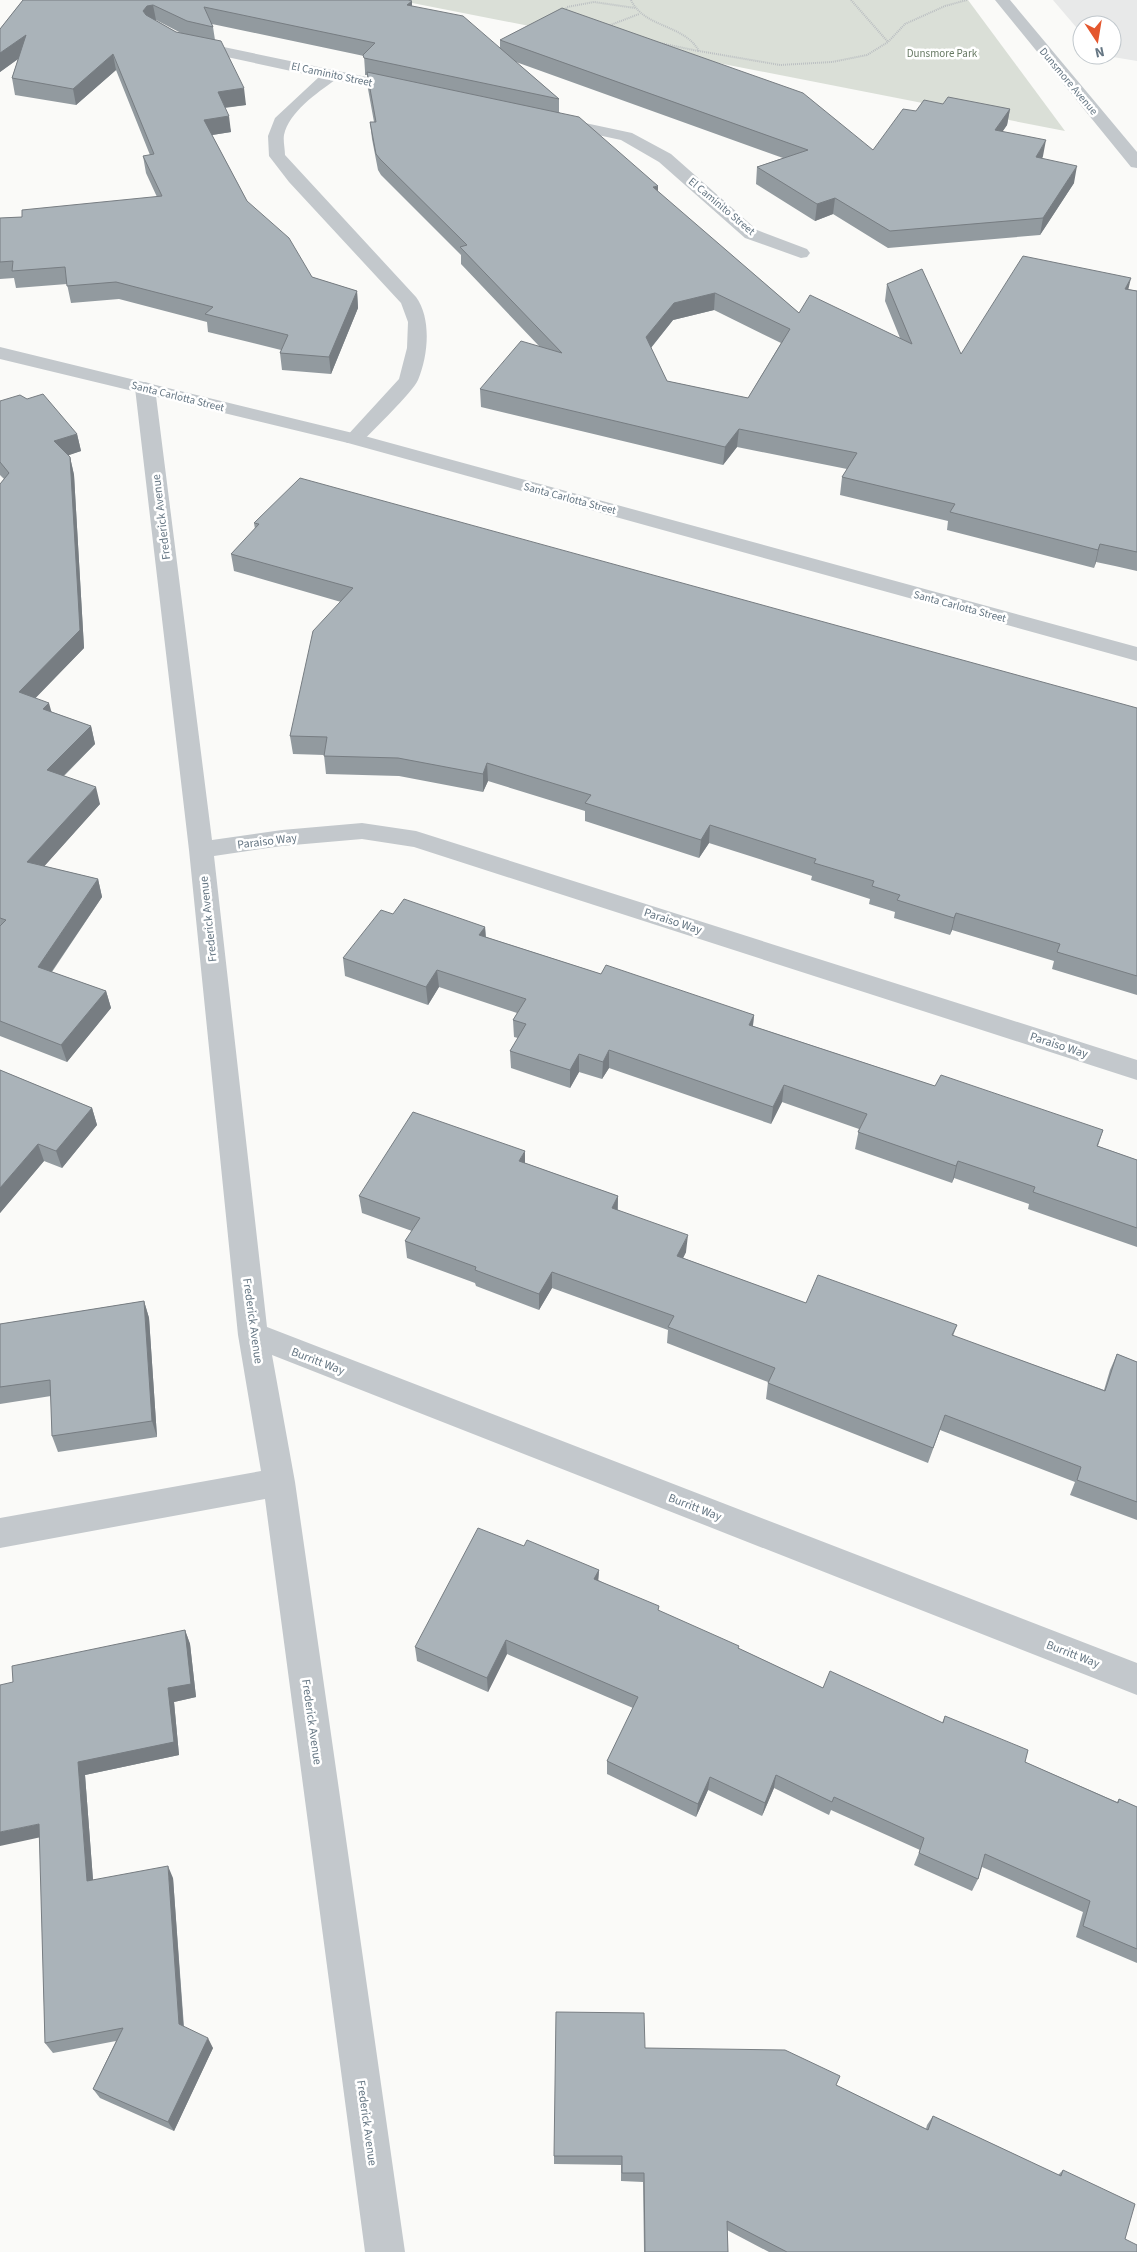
<svg xmlns="http://www.w3.org/2000/svg" width="1137" height="2252" viewBox="0 0 1137 2252" font-family="'Source Sans 3',sans-serif">
<style>
.built{fill:#e8e9e9}
.green{fill:#dadfd7}
.lines{fill:none;stroke-linecap:round;stroke-linejoin:round}
.path{stroke:#bbbfc2;stroke-width:2;stroke-dasharray:1 1;stroke-linecap:butt}
.minor{fill:#c3c8cc;fill-rule:evenodd}
.tertiary{fill:#c3c8cc;fill-rule:evenodd}
.wall{fill:#929a9f;fill-rule:evenodd}
.shaded-wall{fill:#777d82}
.building{fill:#aab3b9;stroke:#777d82;fill-rule:evenodd}
.labels{text-anchor:middle;stroke-width:5;stroke-linejoin:round;paint-order:stroke}
.far-park-label{font-size:11px;fill:#687a64;stroke:#fff}
.far-street-label{font-size:11px;fill:#657683;stroke:#fff}
.street-label{font-size:12px;fill:#657683;stroke:#fff}
</style>
<rect width="100%" height="100%" fill="#fafaf8"/>
<path class="built" d="M 1053,0 L 1137,0 L 1137,61 L 1101,55 L 1112,55 L 1112,25 L 1082,25 L 1082,34 Z"/>
<path class="green" d="M 397,0 L 968,0 L 1065,131 Z"/>
<g class="lines">
<path class="path" d="M 631,0 C 644,28 684,24 699,51 L 780,65 L 832,62 L 867,55 L 888,42 L 905,24 L 945,6 L 967,0
M 851,0 L 888,42
M 564,12 L 567,7 L 594,2 L 635,8
M 608,26 L 639,14
M 660,43 L 698,51"/>
<path class="minor" d="M 190,40 L 405,85 L 413,90 L 405,95 L 335,80 C 317,93 289,112 284,135 C 283,141 285,149 285,155 L 416,297 C 432,319 428,356 418,380 C 412,393 373,430 361,443 L 347,443 L 344,439 L 399,379 L 407,348 L 408,322 L 401,303 L 289,182 L 269,156 L 268,136 L 275,118 L 319,77 L 185,48 L 182,45 L 185,42 Z
M 557,117 L 632,133 L 671,154 L 757,230 L 807,249 L 810,253 L 807,257 L 801,258 L 745,238 L 659,162 L 621,140 L 551,125 L 549,122 L 551,119 Z
M 145,382 L 152,384 L 155,388 L 212,840 L 282,830 L 362,823 L 416,831 L 1137,1060 L 1137,1080 L 414,847 L 362,839 L 282,846 L 214,856 L 267,1327 L 1137,1663 L 1137,1695 L 272,1355 L 295,1482 L 405,2252 L 365,2252 L 265,1499 L 0,1548 L 0,1518 L 261,1471 L 238,1335 L 189,850 L 135,388 L 138,384 Z"/>
<path class="tertiary" d="M 995,0 L 1010,0 L 1137,152 L 1137,168 L 1131,167 Z
M 0,347 L 361,435 L 1137,647 L 1137,661 L 348,443 L 0,359 Z"/>
</g>
<path class="wall" d="M 23,0 L 412,1 L 412,6 L 500,48 L 500,40 L 873,150 L 916,111 L 943,104 L 1010,109 L 1007,125 L 1002,132 L 1043,156 L 1042,159 L 1074,183 L 1040,235 L 888,248 L 833,214 L 815,221 L 756,184 L 757,167 L 783,158 L 516,62 L 559,99 L 559,112 L 658,192 L 799,313 L 900,338 L 885,301 L 887,284 L 961,354 L 1128,289 L 1137,291 L 1137,571 L 1115,566 L 1096,562 L 1094,568 L 947,530 L 948,521 L 840,495 L 842,477 L 847,469 L 737,447 L 723,465 L 481,407 L 480,389 L 539,346 L 461,264 L 461,255 L 381,175 L 378,170 L 372,139 L 370,122 L 374,122 L 368,89 L 367,75 L 365,75 L 365,71 L 364,56 L 212,24 L 213,27 L 215,40 L 246,105 L 225,108 L 231,132 L 212,135 L 247,201 L 312,277 L 357,291 L 358,308 L 331,374 L 282,370 L 280,353 L 281,350 L 208,332 L 207,322 L 119,299 L 71,303 L 67,284 L 16,288 L 14,278 L 0,279 L 0,218 L 22,217 L 157,197 L 146,173 L 143,156 L 150,155 L 116,70 L 76,105 L 15,95 L 12,78 L 18,59 L 0,72 L 0,29 ZM 155,20 L 156,20 L 181,33 L 176,32 ZM 714,310 L 781,343 L 748,398 L 667,381 L 651,348 L 673,320 Z
M 0,401 L 77,434 L 81,451 L 68,455 L 70,457 L 74,475 L 84,648 L 35,698 L 52,712 L 91,726 L 95,744 L 64,776 L 100,804 L 44,866 L 98,879 L 102,897 L 52,972 L 106,991 L 111,1008 L 67,1062 L 0,1036 L 0,484 L 4,479 L 0,475 Z
M 254,523 L 1137,708 L 1137,995 L 1052,969 L 1054,961 L 952,930 L 950,935 L 894,918 L 895,912 L 869,904 L 870,899 L 811,880 L 812,876 L 709,843 L 699,858 L 585,821 L 585,811 L 488,781 L 483,792 L 399,776 L 326,774 L 324,755 L 293,754 L 290,736 L 341,602 L 234,571 L 231,554 L 255,529 Z
M 393,914 L 485,927 L 486,937 L 601,974 L 754,1015 L 753,1026 L 935,1086 L 1103,1130 L 1098,1146 L 1137,1160 L 1137,1247 L 1028,1209 L 1029,1204 L 954,1178 L 952,1183 L 855,1149 L 859,1129 L 782,1102 L 771,1124 L 609,1068 L 602,1079 L 579,1072 L 570,1088 L 511,1068 L 510,1051 L 518,1038 L 514,1037 L 513,1020 L 517,1013 L 439,987 L 428,1005 L 345,976 L 343,958 Z
M 0,1070 L 92,1108 L 97,1125 L 62,1168 L 44,1161 L 0,1213 Z
M 525,1163 L 618,1196 L 618,1210 L 686,1252 L 683,1258 L 806,1303 L 957,1325 L 953,1336 L 1104,1390 L 1110,1370 L 1117,1354 L 1137,1362 L 1137,1520 L 1070,1495 L 1075,1482 L 940,1430 L 928,1463 L 766,1399 L 768,1382 L 667,1343 L 668,1330 L 552,1288 L 539,1310 L 476,1286 L 475,1283 L 407,1258 L 405,1241 L 412,1231 L 362,1213 L 359,1196 Z
M 144,1301 L 149,1318 L 157,1437 L 58,1452 L 52,1436 L 51,1396 L 0,1404 L 0,1324 Z
M 524,1546 L 599,1570 L 598,1580 L 659,1611 L 823,1688 L 942,1723 L 945,1716 L 1025,1762 L 1117,1802 L 1119,1799 L 1137,1807 L 1137,1963 L 1076,1937 L 1083,1912 L 982,1867 L 978,1879 L 972,1891 L 914,1865 L 920,1850 L 831,1810 L 829,1815 L 774,1788 L 762,1816 L 708,1790 L 696,1817 L 607,1774 L 607,1761 L 633,1708 L 507,1654 L 488,1692 L 417,1661 L 415,1647 Z
M 185,1630 L 190,1644 L 196,1697 L 174,1702 L 179,1755 L 85,1775 L 93,1880 L 173,1878 L 184,2027 L 213,2048 L 174,2131 L 100,2098 L 93,2089 L 116,2041 L 53,2053 L 45,2043 L 40,1838 L 13,1682 Z
M 645,2048 L 836,2085 L 926,2129 L 927,2125 L 933,2116 L 1058,2175 L 1063,2170 L 1137,2252 L 769,2252 L 727,2230 L 728,2252 L 644,2252 L 643,2182 L 621,2181 L 621,2165 L 554,2164 L 554,2156 Z"/>
<path class="shaded-wall" d="M 412,1 L 412,16 L 407,5 Z
M 153,5 L 156,20 L 149,22 L 143,11 L 147,6 Z
M 26,35 L 29,51 L 0,72 L 0,53 Z
M 113,54 L 116,70 L 76,105 L 73,89 Z
M 244,88 L 246,105 L 220,108 L 218,92 Z
M 1010,109 L 1007,125 L 992,147 L 995,130 Z
M 229,116 L 231,132 L 206,136 L 204,120 Z
M 1046,140 L 1043,156 L 1033,174 L 1036,157 Z
M 1077,166 L 1074,183 L 1040,235 L 1043,218 Z
M 658,186 L 658,202 L 653,187 Z
M 835,198 L 833,214 L 815,221 L 817,204 Z
M 1131,278 L 1127,295 L 1125,289 Z
M 357,291 L 358,308 L 331,374 L 329,357 Z
M 715,293 L 714,310 L 673,320 L 645,355 L 646,337 L 674,303 Z
M 739,429 L 737,447 L 723,465 L 725,447 Z
M 77,434 L 81,451 L 58,459 L 54,441 Z
M 70,457 L 74,475 L 84,648 L 24,710 L 19,692 Z
M 1100,544 L 1096,562 L 1094,568 L 1098,550 Z
M 49,703 L 54,721 L 43,709 Z
M 91,726 L 95,744 L 51,788 L 47,770 Z
M 487,763 L 488,781 L 483,792 L 483,774 Z
M 96,787 L 100,804 L 32,880 L 27,862 Z
M 710,825 L 709,843 L 699,858 L 701,840 Z
M 98,879 L 102,897 L 43,984 L 38,967 Z
M 956,913 L 952,930 L 950,935 L 954,918 Z
M 485,927 L 486,944 L 479,935 Z
M 437,970 L 439,987 L 428,1005 L 426,987 Z
M 106,991 L 111,1008 L 67,1062 L 61,1045 Z
M 754,1015 L 752,1033 L 749,1025 Z
M 609,1050 L 609,1068 L 602,1079 L 603,1062 Z
M 579,1054 L 579,1072 L 570,1088 L 570,1070 Z
M 784,1085 L 782,1102 L 771,1124 L 773,1107 Z
M 92,1108 L 97,1125 L 62,1168 L 56,1151 Z
M 38,1144 L 44,1161 L 0,1213 L 0,1188 Z
M 525,1151 L 525,1168 L 519,1161 Z
M 958,1161 L 954,1178 L 952,1183 L 956,1166 Z
M 618,1196 L 617,1213 L 612,1208 Z
M 688,1235 L 686,1252 L 676,1272 L 677,1256 Z
M 552,1272 L 552,1288 L 539,1310 L 539,1294 Z
M 144,1301 L 149,1318 L 157,1437 L 152,1421 Z
M 599,1570 L 598,1584 L 594,1579 Z
M 185,1630 L 190,1644 L 196,1697 L 174,1702 L 179,1755 L 85,1775 L 94,1893 L 87,1881 L 78,1762 L 168,1688 Z
M 506,1640 L 507,1654 L 488,1692 L 487,1678 Z
M 776,1775 L 774,1788 L 762,1816 L 765,1803 Z
M 710,1777 L 708,1790 L 696,1817 L 698,1804 Z
M 39,1824 L 46,1836 L 0,1846 L 0,1832 Z
M 168,1866 L 173,1878 L 184,2034 L 179,2024 Z
M 208,2038 L 213,2048 L 174,2131 L 168,2122 Z"/>
<path class="building" d="M 23,0 L 408,0 L 412,1 L 407,5 L 463,16 L 559,99 L 364,58 L 363,55 L 375,43 L 361,40 L 204,7 L 213,27 L 187,21 L 153,5 L 147,6 L 143,11 L 146,15 L 176,32 L 221,41 L 244,88 L 218,92 L 229,116 L 204,120 L 247,201 L 289,238 L 312,277 L 357,291 L 329,357 L 280,353 L 288,335 L 205,314 L 213,307 L 116,282 L 67,286 L 65,267 L 12,271 L 13,261 L 0,262 L 0,218 L 22,217 L 22,210 L 162,196 L 143,156 L 154,154 L 113,54 L 73,89 L 12,78 L 26,35 L 0,53 L 0,29 Z
M 562,8 L 803,93 L 873,150 L 903,109 L 916,111 L 924,100 L 943,104 L 948,97 L 1010,109 L 995,130 L 1046,140 L 1036,157 L 1077,166 L 1043,218 L 890,231 L 835,198 L 817,204 L 757,167 L 808,150 L 500,40 Z
M 367,72 L 579,117 L 658,186 L 653,187 L 799,313 L 810,295 L 912,344 L 887,284 L 922,269 L 961,354 L 1023,256 L 1131,278 L 1125,289 L 1137,291 L 1137,552 L 1100,544 L 1098,550 L 950,512 L 955,504 L 842,477 L 857,453 L 739,429 L 725,447 L 480,389 L 521,341 L 562,353 L 460,247 L 467,245 L 380,159 L 376,154 L 370,122 L 376,122 ZM 715,293 L 790,329 L 748,398 L 667,381 L 646,337 L 674,303 Z
M 43,394 L 77,434 L 54,441 L 70,457 L 80,630 L 19,692 L 49,703 L 43,709 L 91,726 L 47,770 L 96,787 L 27,862 L 98,879 L 38,967 L 106,991 L 61,1045 L 0,1021 L 0,926 L 6,920 L 0,918 L 0,484 L 9,473 L 0,462 L 0,401 L 20,395 L 27,399 Z
M 300,478 L 1137,708 L 1137,976 L 1057,952 L 1060,944 L 956,913 L 954,918 L 897,900 L 900,895 L 872,886 L 874,881 L 814,863 L 816,859 L 710,825 L 701,840 L 585,803 L 591,795 L 487,763 L 483,774 L 398,758 L 324,756 L 327,737 L 290,736 L 313,631 L 353,588 L 231,554 L 259,524 L 254,523 Z
M 404,899 L 485,927 L 479,935 L 601,974 L 606,965 L 754,1015 L 749,1025 L 935,1086 L 941,1075 L 1103,1130 L 1097,1146 L 1137,1160 L 1137,1228 L 1033,1192 L 1035,1187 L 958,1161 L 956,1166 L 858,1132 L 867,1114 L 784,1085 L 773,1107 L 609,1050 L 603,1062 L 579,1054 L 570,1070 L 510,1051 L 526,1024 L 513,1020 L 526,999 L 437,970 L 426,987 L 343,958 L 381,910 L 393,914 Z
M 0,1070 L 92,1108 L 56,1151 L 38,1144 L 0,1188 Z
M 413,1112 L 525,1151 L 519,1161 L 618,1196 L 612,1208 L 688,1235 L 677,1256 L 806,1303 L 818,1275 L 957,1325 L 952,1335 L 1105,1391 L 1117,1354 L 1137,1362 L 1137,1502 L 1077,1480 L 1081,1467 L 945,1415 L 933,1448 L 768,1383 L 775,1368 L 668,1327 L 674,1316 L 552,1272 L 539,1294 L 475,1270 L 476,1267 L 405,1241 L 420,1218 L 359,1196 Z
M 144,1301 L 152,1421 L 52,1436 L 50,1380 L 0,1387 L 0,1324 Z
M 478,1528 L 524,1546 L 527,1540 L 599,1570 L 594,1579 L 659,1606 L 658,1610 L 739,1646 L 738,1648 L 823,1688 L 830,1671 L 943,1723 L 945,1716 L 1028,1750 L 1025,1762 L 1118,1803 L 1119,1799 L 1137,1807 L 1137,1949 L 1083,1926 L 1090,1901 L 985,1854 L 978,1879 L 919,1853 L 924,1838 L 834,1797 L 832,1802 L 776,1775 L 765,1803 L 710,1777 L 698,1804 L 607,1761 L 638,1697 L 506,1640 L 487,1678 L 415,1647 Z
M 185,1630 L 191,1684 L 168,1688 L 174,1742 L 78,1762 L 87,1881 L 168,1866 L 179,2024 L 208,2038 L 168,2122 L 93,2089 L 123,2028 L 45,2043 L 39,1824 L 0,1832 L 0,1685 L 13,1682 L 12,1666 Z
M 556,2012 L 644,2013 L 645,2048 L 785,2050 L 840,2076 L 836,2085 L 928,2130 L 933,2116 L 1061,2176 L 1063,2170 L 1135,2204 L 1125,2239 L 1137,2245 L 1137,2252 L 787,2252 L 727,2221 L 728,2252 L 645,2252 L 644,2173 L 622,2173 L 622,2156 L 554,2156 Z"/>
<g class="labels">
<g class="far-park-label">
<text x="942" y="57">Dunsmore Park</text>
</g>
<g class="far-street-label">
<text transform="translate(332 74) rotate(12)" y="4">El Caminito Street</text>
<text transform="translate(1069 81) rotate(50)" y="4">Dunsmore Avenue</text>
<text transform="translate(722 206) rotate(40)" y="4">El Caminito Street</text>
<text transform="translate(178 396) rotate(14)" y="4">Santa Carlotta Street</text>
<text transform="translate(570 498) rotate(15)" y="4">Santa Carlotta Street</text>
<text transform="translate(960 606) rotate(15)" y="4">Santa Carlotta Street</text>
</g>
<g class="street-label">
<text transform="translate(161 517) rotate(-97)" y="4">Frederick Avenue</text>
<text transform="translate(267 841) rotate(-7)" y="4">Paraiso Way</text>
<text transform="translate(208 919) rotate(-96)" y="4">Frederick Avenue</text>
<text transform="translate(673 921) rotate(18)" y="4">Paraiso Way</text>
<text transform="translate(1059 1045) rotate(18)" y="4">Paraiso Way</text>
<text transform="translate(253 1321) rotate(82)" y="4">Frederick Avenue</text>
<text transform="translate(318 1361) rotate(21)" y="4">Burritt Way</text>
<text transform="translate(695 1507) rotate(21)" y="4">Burritt Way</text>
<text transform="translate(1073 1654) rotate(21)" y="4">Burritt Way</text>
<text transform="translate(312 1722) rotate(82)" y="4">Frederick Avenue</text>
<text transform="translate(367 2123) rotate(82)" y="4">Frederick Avenue</text>
</g>
</g>
<g transform="translate(1097 40) rotate(168)"><circle r="24" fill="#ffffff" stroke="#c1c8cd"/>
<path d="M0-4L9 19L0 12L-9 19Z" fill="#e4572e"/>
<text y="-8" font-size="14" font-weight="bold" text-anchor="middle" fill="#657683">N</text>
</g>
</svg>
